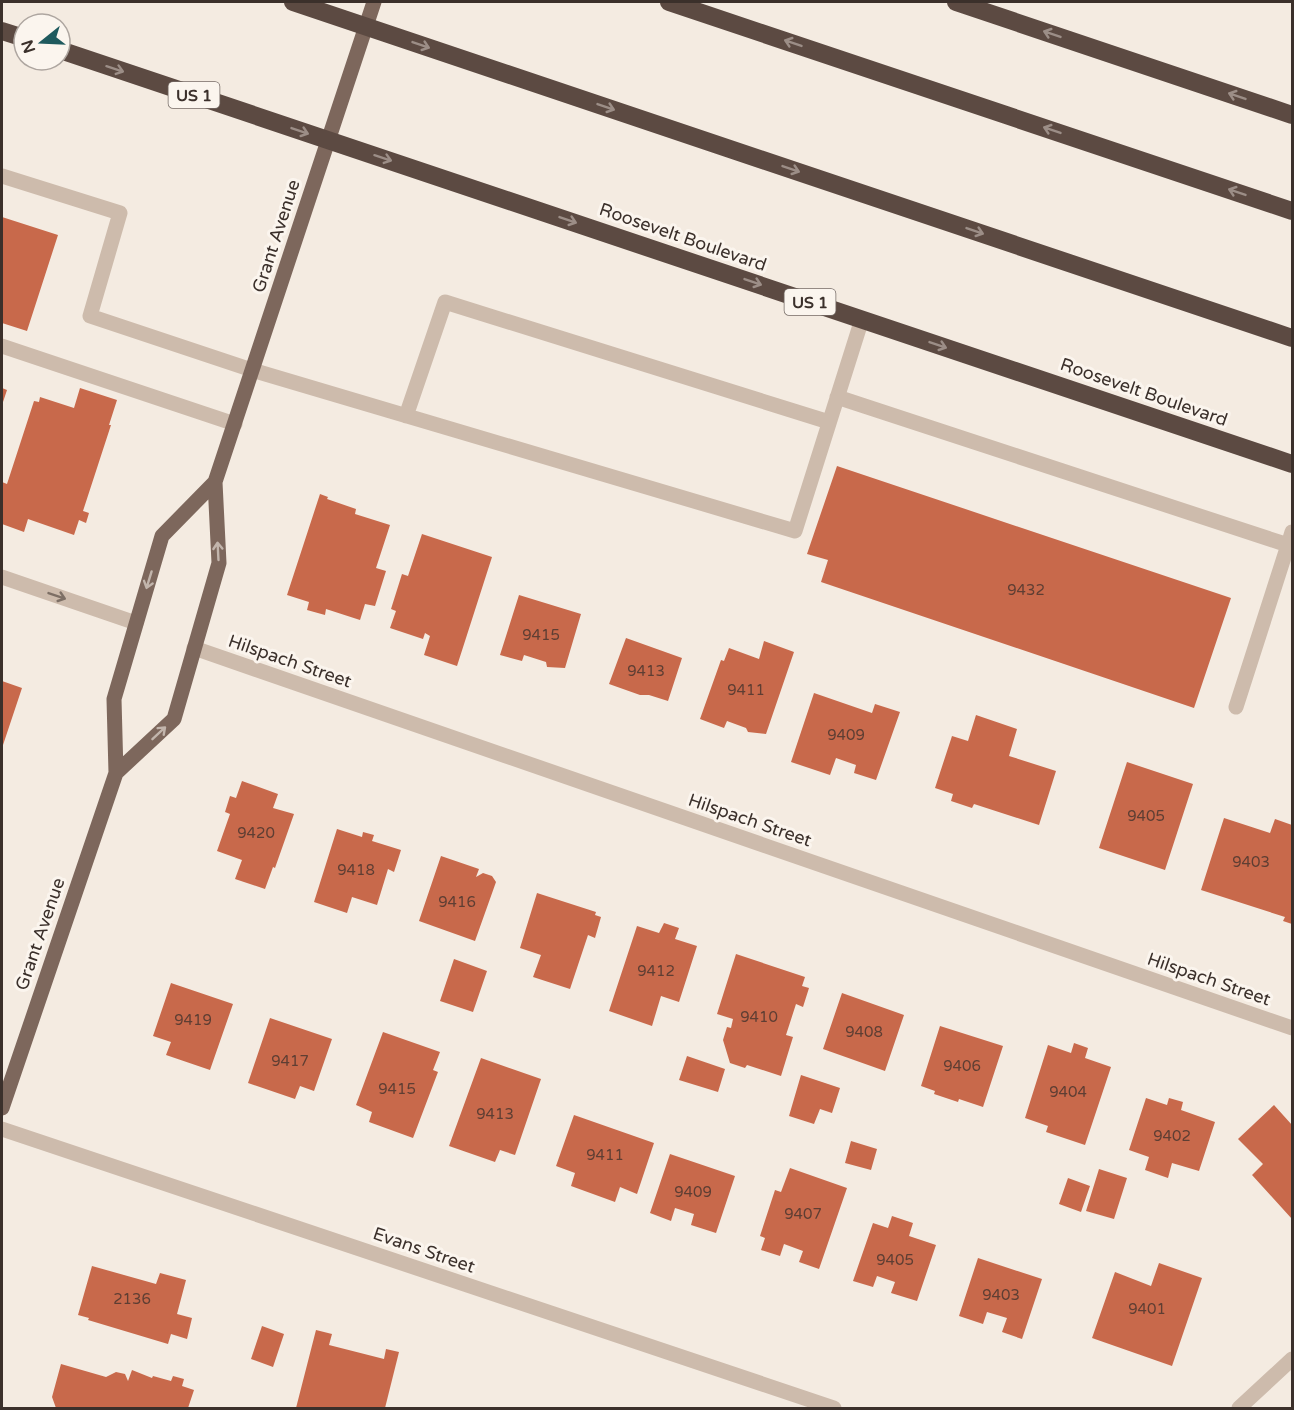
<svg xmlns="http://www.w3.org/2000/svg" width="1294" height="1410" viewBox="0 0 1294 1410" font-family="'Varela Round',sans-serif">
<style>
.building{fill:#c8694b}
.lines{fill:none;stroke-linecap:round;stroke-linejoin:round}
.minor{stroke:#cdbbac;stroke-width:15}
.major{stroke:#7d675c;stroke-width:15}
.highway{stroke:#5c4a42;stroke-width:18}
.oneway{stroke:#9c8e87}
.oneway2{stroke:#c2b5ac}
.oneway3{stroke:#7d6f65}
.labels{text-anchor:middle;stroke-width:6;stroke-linejoin:round;paint-order:stroke}
.number-label{font-size:15px;fill:#5e3e33}
.shield{fill:#fbf5ee;stroke:#756b66;stroke-width:1.5}
.shield-label{font-size:16px;font-weight:bold;fill:#3b302b}
.street-label{font-size:18px;fill:#3b302b;stroke:#fbf5ee}
</style>
<rect width="100%" height="100%" fill="#f4ebe1"/>
<path class="building" d="M 2,217 L 58,235 L 27,331 L 2,323 Z
M 2,388 L 7,390 L 2,405 Z
M 80,388 L 117,400 L 109,425 L 111,425 L 83,511 L 89,513 L 86,523 L 79,520 L 74,535 L 28,519 L 24,532 L 2,524 L 2,482 L 7,484 L 34,401 L 39,402 L 40,397 L 74,408 Z
M 837,466 L 1231,598 L 1194,708 L 821,582 L 828,560 L 807,554 Z
M 320,494 L 328,497 L 327,499 L 356,509 L 355,514 L 390,525 L 376,568 L 386,571 L 375,606 L 365,604 L 360,620 L 326,609 L 325,615 L 307,610 L 309,602 L 287,595 Z
M 422,534 L 492,557 L 457,666 L 424,655 L 430,636 L 425,633 L 423,639 L 390,628 L 396,611 L 391,609 L 402,574 L 408,576 Z
M 519,595 L 581,614 L 565,668 L 547,667 L 546,662 L 524,655 L 522,661 L 500,655 Z
M 626,638 L 682,658 L 668,701 L 649,695 L 640,695 L 609,684 Z
M 764,641 L 794,652 L 766,734 L 748,732 L 746,728 L 727,721 L 724,728 L 700,719 L 721,660 L 724,661 L 729,648 L 759,659 Z
M 2,681 L 22,688 L 2,748 Z
M 814,693 L 872,713 L 875,704 L 900,712 L 876,780 L 854,773 L 856,765 L 836,758 L 830,775 L 791,762 Z
M 976,715 L 1017,729 L 1009,756 L 1056,771 L 1039,825 L 974,804 L 972,808 L 951,801 L 953,794 L 935,788 L 952,736 L 968,741 Z
M 1127,762 L 1193,784 L 1165,870 L 1099,848 Z
M 242,781 L 278,794 L 273,808 L 294,814 L 275,868 L 273,867 L 265,889 L 235,879 L 242,860 L 217,851 L 230,814 L 225,812 L 230,796 L 236,798 Z
M 1224,818 L 1270,833 L 1275,819 L 1292,825 L 1292,924 L 1283,921 L 1285,917 L 1201,890 Z
M 337,829 L 362,837 L 363,832 L 374,835 L 372,841 L 401,850 L 394,872 L 388,869 L 377,905 L 352,897 L 347,913 L 314,902 Z
M 441,856 L 479,869 L 476,877 L 483,873 L 492,876 L 496,882 L 475,941 L 419,921 Z
M 537,893 L 596,912 L 595,915 L 601,917 L 595,938 L 588,935 L 570,989 L 533,977 L 541,955 L 520,948 Z
M 664,923 L 679,928 L 675,939 L 697,946 L 679,1002 L 661,996 L 652,1026 L 609,1011 L 637,926 L 659,933 Z
M 736,954 L 805,977 L 802,986 L 809,988 L 803,1007 L 796,1004 L 786,1035 L 793,1037 L 781,1076 L 747,1065 L 745,1068 L 730,1063 L 723,1040 L 727,1027 L 731,1028 L 733,1019 L 717,1014 Z
M 454,959 L 487,971 L 473,1012 L 440,1001 Z
M 171,983 L 233,1004 L 210,1070 L 166,1055 L 171,1042 L 153,1036 Z
M 842,993 L 904,1015 L 885,1071 L 823,1049 Z
M 270,1018 L 332,1039 L 314,1091 L 300,1086 L 295,1099 L 248,1083 Z
M 940,1026 L 1003,1046 L 983,1107 L 959,1099 L 958,1102 L 934,1094 L 935,1091 L 921,1086 Z
M 383,1032 L 440,1052 L 433,1070 L 438,1072 L 413,1138 L 369,1122 L 372,1112 L 356,1105 Z
M 1074,1043 L 1088,1048 L 1085,1058 L 1111,1067 L 1085,1145 L 1046,1132 L 1048,1126 L 1025,1118 L 1048,1045 L 1071,1053 Z
M 687,1056 L 725,1069 L 718,1092 L 679,1080 Z
M 481,1058 L 541,1079 L 515,1155 L 500,1150 L 495,1162 L 449,1146 Z
M 801,1075 L 840,1088 L 832,1113 L 820,1109 L 814,1124 L 789,1116 Z
M 1146,1098 L 1167,1105 L 1169,1098 L 1183,1102 L 1181,1110 L 1215,1122 L 1199,1171 L 1172,1163 L 1168,1178 L 1145,1170 L 1149,1157 L 1129,1150 Z
M 1274,1105 L 1292,1125 L 1292,1219 L 1252,1175 L 1263,1164 L 1238,1139 Z
M 574,1115 L 654,1143 L 637,1194 L 620,1187 L 615,1202 L 571,1186 L 575,1173 L 556,1166 Z
M 851,1141 L 877,1149 L 871,1170 L 845,1163 Z
M 670,1154 L 735,1176 L 716,1233 L 691,1225 L 694,1214 L 675,1208 L 671,1221 L 650,1213 Z
M 790,1168 L 847,1188 L 819,1269 L 799,1262 L 803,1251 L 784,1244 L 780,1256 L 761,1250 L 765,1238 L 760,1236 L 775,1190 L 781,1192 Z
M 1099,1169 L 1127,1178 L 1114,1219 L 1086,1211 Z
M 1068,1178 L 1090,1186 L 1081,1212 L 1059,1204 Z
M 892,1216 L 913,1223 L 909,1236 L 936,1245 L 917,1301 L 891,1293 L 895,1282 L 877,1276 L 873,1287 L 853,1281 L 873,1223 L 888,1228 Z
M 978,1258 L 1042,1279 L 1022,1339 L 1002,1332 L 1007,1318 L 987,1312 L 983,1324 L 959,1316 Z
M 1159,1263 L 1202,1278 L 1172,1366 L 1092,1338 L 1115,1272 L 1151,1286 Z
M 92,1266 L 156,1284 L 160,1273 L 186,1280 L 177,1314 L 192,1318 L 187,1339 L 171,1334 L 168,1344 L 88,1320 L 89,1318 L 78,1315 Z
M 262,1326 L 284,1334 L 273,1367 L 251,1359 Z
M 316,1330 L 332,1334 L 329,1345 L 384,1359 L 386,1349 L 399,1352 L 385,1408 L 296,1408 Z
M 61,1364 L 106,1377 L 116,1372 L 125,1374 L 128,1381 L 132,1370 L 152,1378 L 153,1376 L 171,1381 L 173,1376 L 184,1379 L 182,1386 L 194,1390 L 188,1408 L 56,1408 L 52,1397 Z"/>
<g class="lines">
<path class="minor" d="M 2,176 L 120,213 L 90,316 L 252,370 L 795,531 L 862,319
M 2,346 L 235,424
M 837,397 L 1288,545 L 1292,532
M 406,416 L 445,302 L 829,422
M 2,577 L 136,623
M 194,648 L 1292,1028
M 1236,707 L 1288,545
M 2,1129 L 834,1408
M 1239,1408 L 1292,1359"/>
<path class="major" d="M 116,773 L 174,719 L 219,563 L 215,482 L 374,2
M 2,1108 L 116,773 L 114,699 L 162,536 L 215,482"/>
<path class="highway" d="M 293,2 L 1292,338
M 669,2 L 1292,211
M 956,2 L 1292,115
M 2,31 L 24,38
M 60,50 L 1292,464"/>
</g>
<defs><path id="oneway-shaft" d="M-6 0H5M1.5-3L5.5 0L1.5 3" fill="none" stroke-width="1.6" stroke-linecap="round" stroke-linejoin="round" transform="scale(1.5)"/></defs>
<g class="oneway">
<use href="#oneway-shaft" transform="translate(1052 34) rotate(-161)"/>
<use href="#oneway-shaft" transform="translate(793 43) rotate(-161)"/>
<use href="#oneway-shaft" transform="translate(421 45) rotate(19)"/>
<use href="#oneway-shaft" transform="translate(115 69) rotate(18)"/>
<use href="#oneway-shaft" transform="translate(1237 96) rotate(-161)"/>
<use href="#oneway-shaft" transform="translate(606 107) rotate(19)"/>
<use href="#oneway-shaft" transform="translate(1052 130) rotate(-161)"/>
<use href="#oneway-shaft" transform="translate(300 131) rotate(19)"/>
<use href="#oneway-shaft" transform="translate(383 158) rotate(18)"/>
<use href="#oneway-shaft" transform="translate(791 169) rotate(19)"/>
<use href="#oneway-shaft" transform="translate(1237 192) rotate(-161)"/>
<use href="#oneway-shaft" transform="translate(568 220) rotate(19)"/>
<use href="#oneway-shaft" transform="translate(975 231) rotate(19)"/>
<use href="#oneway-shaft" transform="translate(753 282) rotate(19)"/>
<use href="#oneway-shaft" transform="translate(938 345) rotate(19)"/>
</g>
<g class="oneway2">
<use href="#oneway-shaft" transform="translate(218 551) rotate(-93)"/>
<use href="#oneway-shaft" transform="translate(149 580) rotate(107)"/>
<use href="#oneway-shaft" transform="translate(159 733) rotate(-43)"/>
</g>
<use class="oneway3" href="#oneway-shaft" transform="translate(57 596) rotate(19)"/>
<g class="labels">
<g class="number-label">
<text x="1026" y="595">9432</text>
<text x="541" y="640">9415</text>
<text x="646" y="676">9413</text>
<text x="746" y="695">9411</text>
<text x="846" y="740">9409</text>
<text x="1146" y="821">9405</text>
<text x="256" y="838">9420</text>
<text x="1251" y="867">9403</text>
<text x="356" y="875">9418</text>
<text x="457" y="907">9416</text>
<text x="656" y="976">9412</text>
<text x="759" y="1022">9410</text>
<text x="193" y="1025">9419</text>
<text x="864" y="1037">9408</text>
<text x="290" y="1066">9417</text>
<text x="962" y="1071">9406</text>
<text x="397" y="1094">9415</text>
<text x="1068" y="1097">9404</text>
<text x="495" y="1119">9413</text>
<text x="1172" y="1141">9402</text>
<text x="605" y="1160">9411</text>
<text x="693" y="1197">9409</text>
<text x="803" y="1219">9407</text>
<text x="895" y="1265">9405</text>
<text x="1001" y="1300">9403</text>
<text x="132" y="1304">2136</text>
<text x="1147" y="1314">9401</text>
</g>
<g class="shield">
<rect x="168.5" y="82" width="51" height="26" rx="4.5"/>
<rect x="784.5" y="289" width="51" height="26" rx="4.5"/>
</g>
<g class="shield-label">
<text x="194" y="101">US 1</text>
<text x="810" y="308">US 1</text>
</g>
<g class="street-label">
<text transform="translate(276 236) rotate(-72)" y="6">Grant Avenue</text>
<text transform="translate(683 237) rotate(19)" y="6">Roosevelt Boulevard</text>
<text transform="translate(1144 392) rotate(19)" y="6">Roosevelt Boulevard</text>
<text transform="translate(290 661) rotate(19)" y="6">Hilspach Street</text>
<text transform="translate(750 820) rotate(19)" y="6">Hilspach Street</text>
<text transform="translate(40 934) rotate(-71)" y="6">Grant Avenue</text>
<text transform="translate(1209 979) rotate(19)" y="6">Hilspach Street</text>
<text transform="translate(424 1250) rotate(19)" y="6">Evans Street</text>
</g>
</g>
<rect width="1294" height="1410" fill="none" stroke="#3b302b" stroke-width="6"/>
<g transform="translate(42 42) rotate(252)"><circle r="28" fill="#fbf5ee" stroke="#aea6a0" stroke-width="1.5"/>
<path d="M0-4.5L10 22L0 15L-10 22Z" fill="#1f5a5e"/>
<text y="-9" font-size="16" font-weight="bold" text-anchor="middle" fill="#3b302b">N</text>
</g>
</svg>
